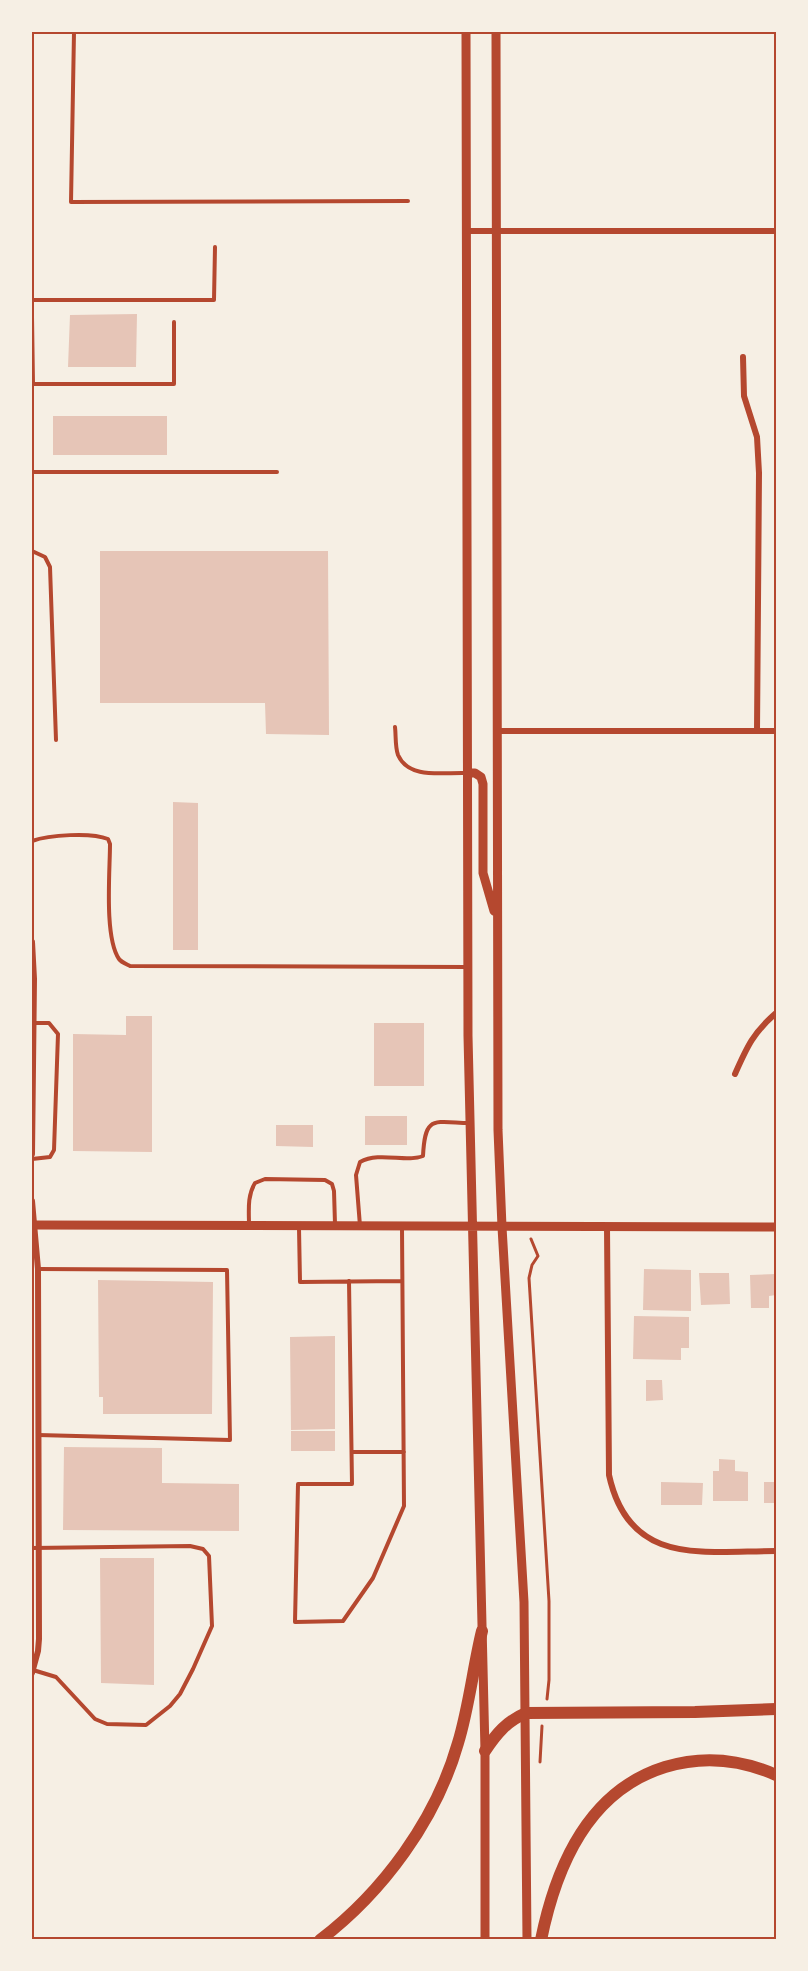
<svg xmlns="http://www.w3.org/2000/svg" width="808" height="1971" viewBox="0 0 808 1971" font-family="'Work Sans',sans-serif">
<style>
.building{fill:#e6c5b7}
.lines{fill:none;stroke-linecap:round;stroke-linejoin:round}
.path{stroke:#b5482f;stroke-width:3}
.service{stroke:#b5482f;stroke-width:4}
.minor{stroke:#b5482f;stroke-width:6}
.secondary{stroke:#b5482f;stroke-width:9}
.motorway{stroke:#b5482f;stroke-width:12}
.neatline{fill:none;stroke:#b5482f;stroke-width:2}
</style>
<rect width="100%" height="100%" fill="#f6efe4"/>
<path class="building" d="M 137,314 L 136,367 L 68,367 L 70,315 Z
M 53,416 L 167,416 L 167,455 L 53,455 Z
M 100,551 L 328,551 L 329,735 L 266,734 L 265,703 L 100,703 Z
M 173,802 L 198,803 L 198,950 L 173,950 Z
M 126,1016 L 152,1016 L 152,1152 L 73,1151 L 73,1034 L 126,1035 Z
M 374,1023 L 424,1023 L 424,1086 L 374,1086 Z
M 365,1116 L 407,1116 L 407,1145 L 365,1145 Z
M 276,1125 L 313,1125 L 313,1147 L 276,1146 Z
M 644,1269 L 691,1270 L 691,1311 L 643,1310 Z
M 699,1273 L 729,1273 L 730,1304 L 701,1305 Z
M 776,1274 L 776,1295 L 769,1296 L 769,1308 L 751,1308 L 750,1275 Z
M 98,1280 L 213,1282 L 212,1414 L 103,1414 L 103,1397 L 99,1397 Z
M 634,1316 L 689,1317 L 689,1348 L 681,1348 L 681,1360 L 633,1359 Z
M 335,1336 L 335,1429 L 291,1430 L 290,1337 Z
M 646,1380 L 662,1380 L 663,1400 L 646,1401 Z
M 291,1431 L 335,1431 L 335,1451 L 291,1451 Z
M 64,1447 L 162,1448 L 162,1483 L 239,1484 L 239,1531 L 63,1530 Z
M 719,1459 L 735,1460 L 735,1471 L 748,1472 L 748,1501 L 713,1501 L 713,1471 L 719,1471 Z
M 661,1482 L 703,1483 L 702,1505 L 661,1505 Z
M 764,1482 L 776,1482 L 776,1503 L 764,1503 Z
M 100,1558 L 154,1558 L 154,1685 L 101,1683 Z"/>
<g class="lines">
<path class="path" d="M 531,1239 L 538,1256 L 532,1265 L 529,1278 L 549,1601 L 549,1680 L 547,1699
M 540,1762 L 542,1726"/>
<path class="service" d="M 74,32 L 71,202 L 408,201
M 32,300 L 214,300 L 215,247
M 32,317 L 33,384
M 32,384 L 174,384 L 174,322
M 32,472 L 277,472
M 32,551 L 45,557 L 50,567 L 56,740
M 395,727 C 396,735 395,747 398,755 C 409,780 444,772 466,773
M 32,841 C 49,835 91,832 108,839 L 110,844 C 110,871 104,937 119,959 C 121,962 126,964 130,966 L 467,967
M 32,1159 L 50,1157 L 54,1150 L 58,1034 L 49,1023 L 34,1023
M 249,1225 C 249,1211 247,1196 255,1183 L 265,1179 L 325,1180 L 332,1184 L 334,1191 L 335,1224
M 360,1226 L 356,1175 L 360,1162 C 380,1151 406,1163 423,1156 C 425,1115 433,1122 469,1123
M 299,1228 L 300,1282 L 402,1281
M 38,1269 L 227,1270 L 230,1440 L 38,1435
M 349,1281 L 352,1484 L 298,1484 L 295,1622 L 343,1621 L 373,1578 L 404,1506 L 402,1228
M 352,1452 L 404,1452
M 32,1548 L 190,1546 L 203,1549 L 209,1556 L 212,1626 L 193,1669 L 180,1694 L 170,1706 L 146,1725 L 107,1724 L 95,1719 L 56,1677 L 33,1670"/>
<path class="minor" d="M 465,231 L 776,231
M 743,357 L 744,396 L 757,437 L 759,473 L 757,731
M 497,731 L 776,731
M 32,942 L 34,979 L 32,1154
M 735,1074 C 747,1047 753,1033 776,1013
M 32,1201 L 38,1269 L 39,1639 L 38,1651 L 32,1673
M 607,1227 L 609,1475 C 629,1567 703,1551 776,1551"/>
<path class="secondary" d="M 466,32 L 468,1036 L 485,1751 L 485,1940
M 496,32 L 498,1130 L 502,1227 L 524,1602 L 527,1940
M 467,773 L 475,773 L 481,777 L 483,784 L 483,873 L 494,911
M 32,1225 L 776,1227"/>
<path class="motorway" d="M 485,1751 C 496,1734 507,1721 526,1713 L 695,1712 L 776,1709
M 320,1940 C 383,1892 436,1820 458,1743 C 469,1707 473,1668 482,1631
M 541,1940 C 556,1866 588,1791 665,1767 C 704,1755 740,1759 776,1775"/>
</g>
<rect width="808" height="1971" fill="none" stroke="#f6efe4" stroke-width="66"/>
<rect x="33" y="33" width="742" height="1905" class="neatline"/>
</svg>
